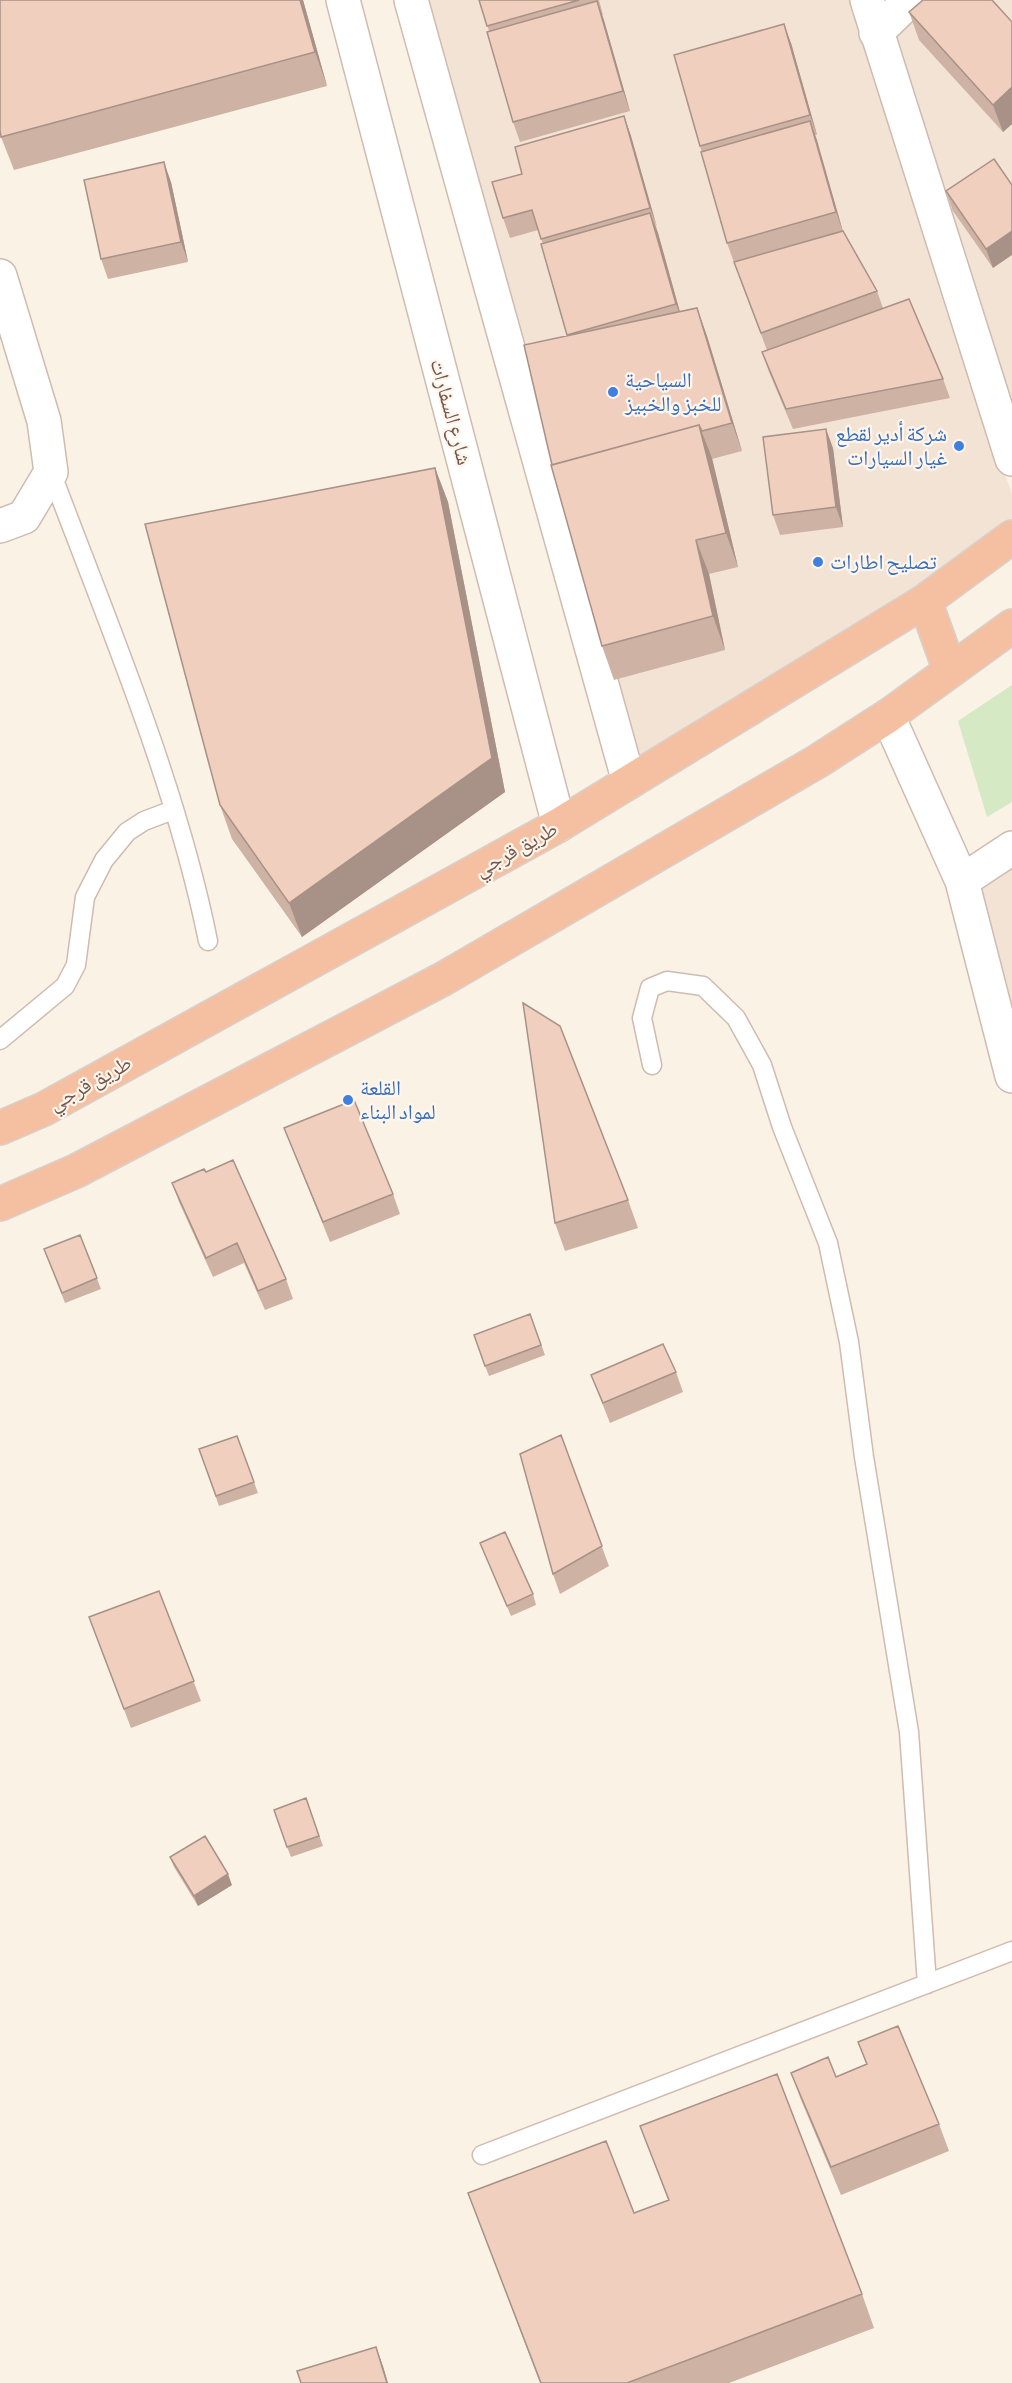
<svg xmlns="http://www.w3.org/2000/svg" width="1012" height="2383" viewBox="0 0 1012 2383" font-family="'Asap Condensed','Noto Naskh Arabic',sans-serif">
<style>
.residential{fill:#f3e3d5}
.green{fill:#d6e9c5}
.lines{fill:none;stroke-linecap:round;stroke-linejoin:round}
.service-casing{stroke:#cfbbb0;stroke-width:21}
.minor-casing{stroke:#cfbbb0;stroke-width:36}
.tertiary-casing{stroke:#cfbbb0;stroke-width:36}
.trunk-casing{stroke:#d8d0cd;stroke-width:36}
.service{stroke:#fff;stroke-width:18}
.minor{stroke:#fff;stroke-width:33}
.tertiary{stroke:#fff;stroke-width:33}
.trunk{stroke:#f5c0a1;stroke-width:33}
.wall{fill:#ceb2a4}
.shaded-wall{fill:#a89186}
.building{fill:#f0cfbf;stroke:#a89186;stroke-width:1.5}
.shop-dot{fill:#3f7fe0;stroke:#fef6ed;stroke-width:2}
.labels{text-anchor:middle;stroke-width:4.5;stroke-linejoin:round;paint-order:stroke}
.shop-label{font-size:21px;fill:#366cbe;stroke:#fef6ed;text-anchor:start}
.street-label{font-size:21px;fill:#74574c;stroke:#fef6ed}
</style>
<rect width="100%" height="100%" fill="#fbf2e6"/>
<path class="residential" d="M 412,0 L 1012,0 L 1012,433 L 995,446 L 1012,494 L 1012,525 L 630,782 Z
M 1012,848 L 1012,1053 L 963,881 Z"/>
<path class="green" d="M 1012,685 L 1012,802 L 987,817 L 958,721 Z"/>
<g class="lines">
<g class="service-casing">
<path id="service" d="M 51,472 C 108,624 176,782 208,941
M 0,1040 L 65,986 L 76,965 L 85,897 L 104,860 L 127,832 L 144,821 L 173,810
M 652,1065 L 642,1018 L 650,988 L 667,981 L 703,986 L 736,1018 L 762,1065 L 782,1127 L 828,1243 L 849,1342 L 864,1457 L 909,1732 L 927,1984
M 482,2155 L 1012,1951"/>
</g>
<g class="minor-casing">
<path id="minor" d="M 876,33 L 910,0
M 0,276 L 44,421 L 51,472 L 24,517 L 0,526
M 888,716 L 962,881 L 1012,1076
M 962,881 L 1012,848"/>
</g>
<g class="tertiary-casing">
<path id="tertiary" d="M 343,0 L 559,825
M 411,0 L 629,782
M 867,0 L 1012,459"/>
</g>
<g class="trunk-casing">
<path id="trunk" d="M 925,601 L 950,671
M 0,1128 L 44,1109 L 559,825 L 925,601 L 1012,537
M 0,1204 L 76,1171 L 443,979 L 818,761 L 888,716 L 1012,626"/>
</g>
<use href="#service" class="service"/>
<use href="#minor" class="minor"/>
<use href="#tertiary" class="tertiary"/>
<use href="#trunk" class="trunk"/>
</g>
<path class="wall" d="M 303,0 L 327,86 L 14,170 L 1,137 Z
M 479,0 L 599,0 L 603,15 L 602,15 L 630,111 L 520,142 L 513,122 L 489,31 Z
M 909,12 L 1012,22 L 1012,124 L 1003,132 L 919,40 Z
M 791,43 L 817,135 L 815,135 L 843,231 L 877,291 L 883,308 L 943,379 L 950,398 L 793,429 L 769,372 L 762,352 L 767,350 L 741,282 L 727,243 L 700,146 Z
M 624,116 L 631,136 L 680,312 L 697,308 L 707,336 L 742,451 L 712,459 L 738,567 L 709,574 L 725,650 L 614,680 L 602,646 L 552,465 L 567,336 L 541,244 L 543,244 L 538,230 L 510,238 L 503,218 L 522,174 Z
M 994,159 L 993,268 L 953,211 L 946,191 Z
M 171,182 L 188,262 L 108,279 L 101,259 Z
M 833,448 L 843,527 L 780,535 L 773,515 Z
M 435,468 L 448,502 L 505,792 L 302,937 L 232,839 L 220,805 Z
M 284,1128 L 393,1194 L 400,1214 L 330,1242 Z
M 206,1172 L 286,1279 L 293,1299 L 265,1310 L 244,1263 L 213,1277 L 179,1202 L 172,1183 Z
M 628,1200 L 638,1228 L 565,1251 L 555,1223 Z
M 80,1235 L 101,1289 L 65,1303 L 44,1249 Z
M 530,1314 L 545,1355 L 489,1376 L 485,1366 Z
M 676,1372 L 683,1392 L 610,1423 L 591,1375 Z
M 561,1435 L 609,1566 L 560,1594 L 553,1574 Z
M 237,1436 L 258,1493 L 219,1506 L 199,1449 Z
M 480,1543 L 533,1594 L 536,1605 L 511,1616 Z
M 159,1591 L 201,1701 L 131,1728 L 89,1617 Z
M 306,1798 L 323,1846 L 291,1857 L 287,1847 Z
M 170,1857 L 232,1885 L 198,1906 L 174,1867 Z
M 858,2042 L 939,2124 L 949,2151 L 841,2195 L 801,2100 L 791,2073 L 836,2077 L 866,2064 Z
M 640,2126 L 862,2294 L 874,2328 L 729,2383 L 540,2383 L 468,2193 L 634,2213 L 668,2200 Z"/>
<path class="shaded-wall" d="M 300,0 L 303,0 L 327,86 L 315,52 Z
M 597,1 L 604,20 L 630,111 L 623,91 Z
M 784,24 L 791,43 L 817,135 L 810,115 Z
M 1012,87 L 1012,124 L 1003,132 L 993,105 Z
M 624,116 L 631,136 L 657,227 L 650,208 Z
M 810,121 L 817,140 L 843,232 L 836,212 Z
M 164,162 L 171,182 L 188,262 L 181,242 Z
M 650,213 L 658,233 L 683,323 L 676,304 Z
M 1012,231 L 1012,255 L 993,268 L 986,249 Z
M 697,308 L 707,336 L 742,451 L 732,423 Z
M 699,425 L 712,458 L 738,567 L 726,533 Z
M 826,429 L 833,448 L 843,527 L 836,507 Z
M 435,468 L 448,502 L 505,792 L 302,937 L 289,903 Z
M 696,540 L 709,574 L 725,650 L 713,616 Z
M 228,1874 L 232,1885 L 198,1906 L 194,1896 Z
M 376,2347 L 383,2366 L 388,2383 L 387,2383 Z"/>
<path class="building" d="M 0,0 L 300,0 L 315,52 L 1,137 L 0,130 Z
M 479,0 L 579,0 L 487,26 Z
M 923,0 L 992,0 L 1012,22 L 1012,87 L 993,105 L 909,12 Z
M 597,1 L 623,91 L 513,122 L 487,32 Z
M 784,24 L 810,115 L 700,146 L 674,55 Z
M 624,116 L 650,208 L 541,239 L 532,210 L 503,218 L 492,182 L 522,174 L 515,147 Z
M 810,121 L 836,212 L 727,243 L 701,152 Z
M 994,159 L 1012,185 L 1012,231 L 986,249 L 946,191 Z
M 164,162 L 181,242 L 101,259 L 84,180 Z
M 650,213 L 676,304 L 567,335 L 541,244 Z
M 843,231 L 877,291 L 761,333 L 734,262 Z
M 909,299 L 943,379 L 786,409 L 762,352 Z
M 697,308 L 732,423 L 702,431 L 699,425 L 552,465 L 524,345 Z
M 699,425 L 726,533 L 696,540 L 713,616 L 602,646 L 551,465 Z
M 826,429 L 836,507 L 773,515 L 763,437 Z
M 435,468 L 492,758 L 289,903 L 220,805 L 145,524 Z
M 523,1003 L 560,1026 L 628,1200 L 555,1223 Z
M 354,1100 L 393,1194 L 323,1222 L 284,1128 Z
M 233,1160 L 286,1279 L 258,1291 L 237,1243 L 206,1258 L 172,1183 L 204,1169 L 206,1172 Z
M 80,1235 L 97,1278 L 62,1293 L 44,1249 Z
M 530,1314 L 541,1345 L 485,1366 L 474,1335 Z
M 663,1344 L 676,1372 L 603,1403 L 591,1375 Z
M 561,1435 L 602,1546 L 553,1574 L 520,1454 Z
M 237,1436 L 254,1482 L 216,1496 L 199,1449 Z
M 505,1532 L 533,1594 L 507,1606 L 480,1543 Z
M 159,1591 L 194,1681 L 124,1709 L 89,1617 Z
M 306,1798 L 319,1836 L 287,1847 L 274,1810 Z
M 205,1836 L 228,1874 L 194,1896 L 170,1857 Z
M 898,2026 L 939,2124 L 831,2167 L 791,2073 L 828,2057 L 836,2077 L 867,2064 L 858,2042 Z
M 777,2074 L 862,2294 L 627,2383 L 541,2383 L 468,2193 L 606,2141 L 634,2213 L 669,2200 L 640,2126 Z
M 376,2347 L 387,2383 L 301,2383 L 297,2371 Z"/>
<g class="shop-dot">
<circle cx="613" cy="392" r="6"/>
<circle cx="959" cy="446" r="6"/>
<circle cx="818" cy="562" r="6"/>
<circle cx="348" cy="1100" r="6"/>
</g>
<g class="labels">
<g class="shop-label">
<text x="625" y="387">السياحية<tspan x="625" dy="24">للخبز والخبيز</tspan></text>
<text x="947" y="441" text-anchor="end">شركة أدير لقطع<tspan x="947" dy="24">غيار السيارات</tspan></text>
<text x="830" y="569">تصليح اطارات</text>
<text x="360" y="1095">القلعة<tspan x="360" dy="24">لمواد البناء</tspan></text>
</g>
<g class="street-label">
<text transform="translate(451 412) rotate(75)" y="7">شارع السفارات</text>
<text transform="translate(516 849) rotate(-29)" y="7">طريق قرجي</text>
<text transform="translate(90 1083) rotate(-29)" y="7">طريق قرجي</text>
</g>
</g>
</svg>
